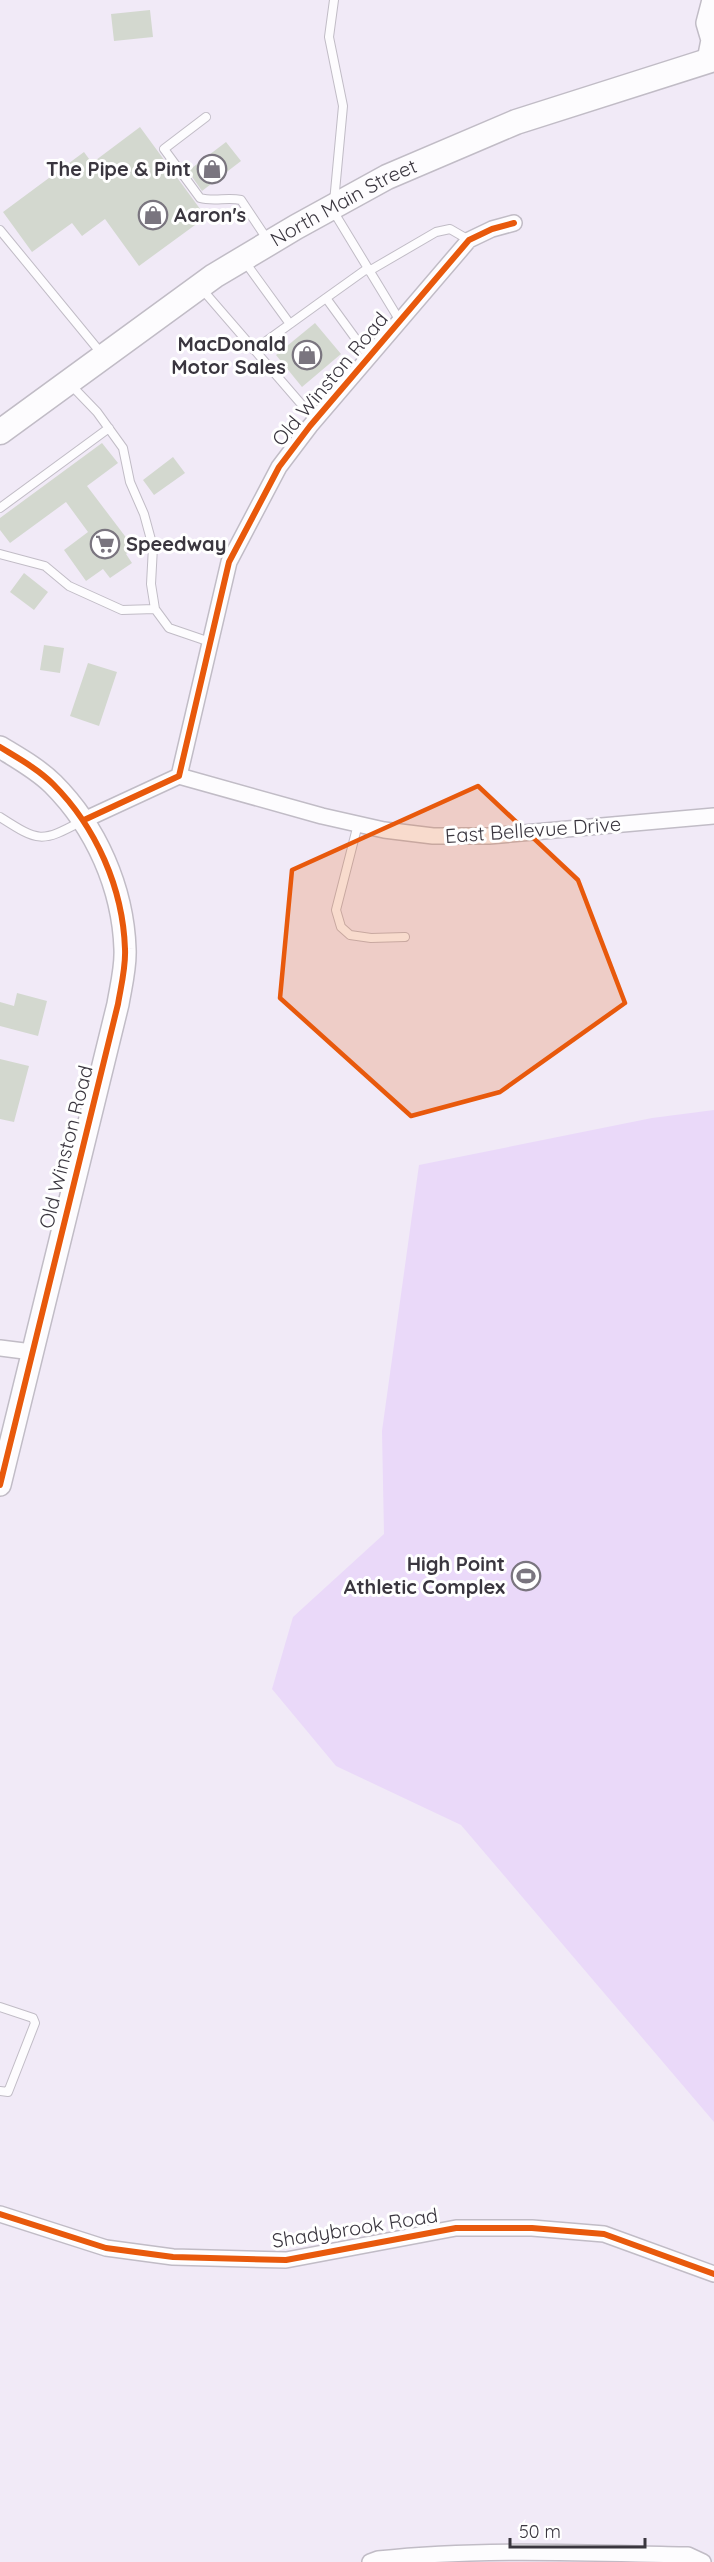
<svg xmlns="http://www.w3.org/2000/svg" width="714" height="2562" viewBox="0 0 714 2562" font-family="Quicksand,sans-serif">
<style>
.green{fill:#ead9f9}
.building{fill:#d3d8cf}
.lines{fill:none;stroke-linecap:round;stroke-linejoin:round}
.lane-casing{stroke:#c1bcc6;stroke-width:10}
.street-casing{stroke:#c1bcc6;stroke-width:18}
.secondary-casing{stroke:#c1bcc6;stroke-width:24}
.primary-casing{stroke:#c1bcc6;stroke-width:27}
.lane{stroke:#fdfcfe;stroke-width:8}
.street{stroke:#fdfcfe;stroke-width:15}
.secondary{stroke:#fdfcfe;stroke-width:21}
.primary{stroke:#fdfcfe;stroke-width:24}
.cycleway-casing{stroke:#fff;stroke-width:10}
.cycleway{stroke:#e8590c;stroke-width:6}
.marked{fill:#e8590c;fill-opacity:0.2;stroke:#e8590c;stroke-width:4.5;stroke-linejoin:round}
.labels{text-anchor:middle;stroke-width:6;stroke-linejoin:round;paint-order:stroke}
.poi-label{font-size:20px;font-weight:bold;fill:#3a363f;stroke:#fff;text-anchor:end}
.street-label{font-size:20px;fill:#3a363f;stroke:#fff}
</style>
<rect width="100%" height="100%" fill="#f1eaf7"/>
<path class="green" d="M 714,1110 L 714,2122 L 461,1825 L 336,1766 L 272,1689 L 293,1617 L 384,1534 L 382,1431 L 419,1165 L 652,1118 Z"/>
<path class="building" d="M 150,10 L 153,37 L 114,41 L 111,14 Z
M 140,127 L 206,217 L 139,266 L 105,219 L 82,236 L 72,223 L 32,252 L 3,212 L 84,152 L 92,163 Z
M 226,142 L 241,161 L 202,191 L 188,171 Z
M 315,323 L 341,354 L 302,387 L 276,355 Z
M 102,443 L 118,463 L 87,486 L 134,548 L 126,554 L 132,563 L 110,578 L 103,569 L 86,581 L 64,550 L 88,532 L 66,502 L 10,543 L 0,530 L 0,518 Z
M 173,457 L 185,473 L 154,495 L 143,480 Z
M 24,573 L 48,592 L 34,610 L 10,592 Z
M 44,645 L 64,648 L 60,673 L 40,670 Z
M 88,663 L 117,672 L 99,726 L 70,716 Z
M 17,993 L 47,1001 L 38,1036 L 0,1026 L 0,1002 L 14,1006 Z
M 0,1059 L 29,1066 L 14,1122 L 0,1119 Z"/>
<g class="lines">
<g class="lane-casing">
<path id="lane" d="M 334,0 L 329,37 L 343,106 L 334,202
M 206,117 L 164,149 L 200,198 C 214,202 227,197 241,200 L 267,239
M 332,209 L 400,321
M 0,230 L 101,353
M 245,262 L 290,324
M 368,268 L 326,298 L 369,357
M 369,271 L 436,232 L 450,229 L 469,240
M 201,288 L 315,420
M 254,350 L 326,298
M 69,383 L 97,412 L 123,448 L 130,482 L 144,514 L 153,547 L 151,584 L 155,609 L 169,628 L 210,642
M 0,508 L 109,428
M 0,554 L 45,566 L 69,586 L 122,610 L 155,609
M 0,817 C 39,842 41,843 82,821
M 358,824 L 336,910 L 341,927 L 350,935 L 371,938 L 405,937
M 0,2007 L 33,2018 L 35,2023 L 8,2092 L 0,2091"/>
</g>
<g class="street-casing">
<path id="street" d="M 179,776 L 322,816 L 384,830 L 433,836 L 489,836 L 714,816
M 84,820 L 179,776 L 229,562 L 279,467 L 310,426 L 469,240 L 492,229 L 514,223
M 0,1348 L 32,1352
M 0,2214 L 106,2248 L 173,2257 L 286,2260 L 456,2228 L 532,2228 L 604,2234 L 714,2274
M 370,2562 L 378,2559 C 481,2548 585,2553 688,2555 L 703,2562"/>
</g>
<g class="secondary-casing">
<path id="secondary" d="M 708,60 L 712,40 L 707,23 L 713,0
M 0,747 C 18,758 38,769 53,784 C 96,827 123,888 125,949 C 126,967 121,986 118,1004 L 0,1485"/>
</g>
<g class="primary-casing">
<g id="primary">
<path id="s1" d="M 0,432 L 214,276 L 296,227 L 387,177 L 516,122 L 714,59"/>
</g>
</g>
<use href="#lane" class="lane"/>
<use href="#street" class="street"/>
<use href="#secondary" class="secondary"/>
<use href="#primary" class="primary"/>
<g class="cycleway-casing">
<path id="cycleway" d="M 0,747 C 18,758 38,769 53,784 C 96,827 123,888 125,949 C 126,967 121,986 118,1004 L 0,1485
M 84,820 L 179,776 L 229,562 L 279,467 L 310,426 L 469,240 L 492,229 L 514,223
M 0,2214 L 106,2248 L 173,2257 L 286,2260 L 456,2228 L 532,2228 L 604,2234 L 714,2274"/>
</g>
<use href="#cycleway" class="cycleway"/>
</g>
<path class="marked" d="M 478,786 L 578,880 L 625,1003 L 500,1092 L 411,1116 L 280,998 L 292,870 Z"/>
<defs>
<g id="shop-ring" transform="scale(1.5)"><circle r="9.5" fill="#fff" stroke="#7a757f" stroke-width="1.5"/><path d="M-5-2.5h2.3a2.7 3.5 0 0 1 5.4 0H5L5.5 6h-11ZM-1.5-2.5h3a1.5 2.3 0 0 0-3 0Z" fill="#7a757f"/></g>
<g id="supermarket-ring" transform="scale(1.5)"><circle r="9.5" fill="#fff" stroke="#7a757f" stroke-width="1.5"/><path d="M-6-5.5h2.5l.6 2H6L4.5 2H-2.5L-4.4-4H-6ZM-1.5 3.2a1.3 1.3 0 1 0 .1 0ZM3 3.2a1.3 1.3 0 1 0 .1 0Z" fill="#7a757f"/></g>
<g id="stadium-ring" transform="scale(1.5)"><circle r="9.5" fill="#fff" stroke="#7a757f" stroke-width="1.5"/><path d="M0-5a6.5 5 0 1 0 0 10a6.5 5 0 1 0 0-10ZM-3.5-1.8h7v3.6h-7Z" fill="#7a757f"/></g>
</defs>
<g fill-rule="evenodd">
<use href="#shop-ring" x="212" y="169"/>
<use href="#shop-ring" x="153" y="215"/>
<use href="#shop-ring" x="307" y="355"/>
<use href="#supermarket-ring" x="105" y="544"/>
<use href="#stadium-ring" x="526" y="1576"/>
</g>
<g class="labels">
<g class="poi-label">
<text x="191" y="176">The Pipe &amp; Pint</text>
<text x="174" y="222" text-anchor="start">Aaron's</text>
<text x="286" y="351">MacDonald<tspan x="286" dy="23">Motor Sales</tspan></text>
<text x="126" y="551" text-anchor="start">Speedway</text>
<text x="505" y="1571">High Point<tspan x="505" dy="23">Athletic Complex</tspan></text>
</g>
<g class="street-label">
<text dy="7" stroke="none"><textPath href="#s1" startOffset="414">North Main Street</textPath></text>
<text transform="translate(330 379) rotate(-50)" y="7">Old Winston Road</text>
<text transform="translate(533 830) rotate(-4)" y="7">East Bellevue Drive</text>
<text transform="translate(66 1147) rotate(-76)" y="7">Old Winston Road</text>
<text transform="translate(355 2228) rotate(-9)" y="7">Shadybrook Road</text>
</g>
</g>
<path d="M510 2538v9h135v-9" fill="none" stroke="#3a363f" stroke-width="3"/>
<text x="519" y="2538" font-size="18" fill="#3a363f" stroke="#ffffff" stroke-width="4.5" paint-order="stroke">50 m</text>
</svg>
